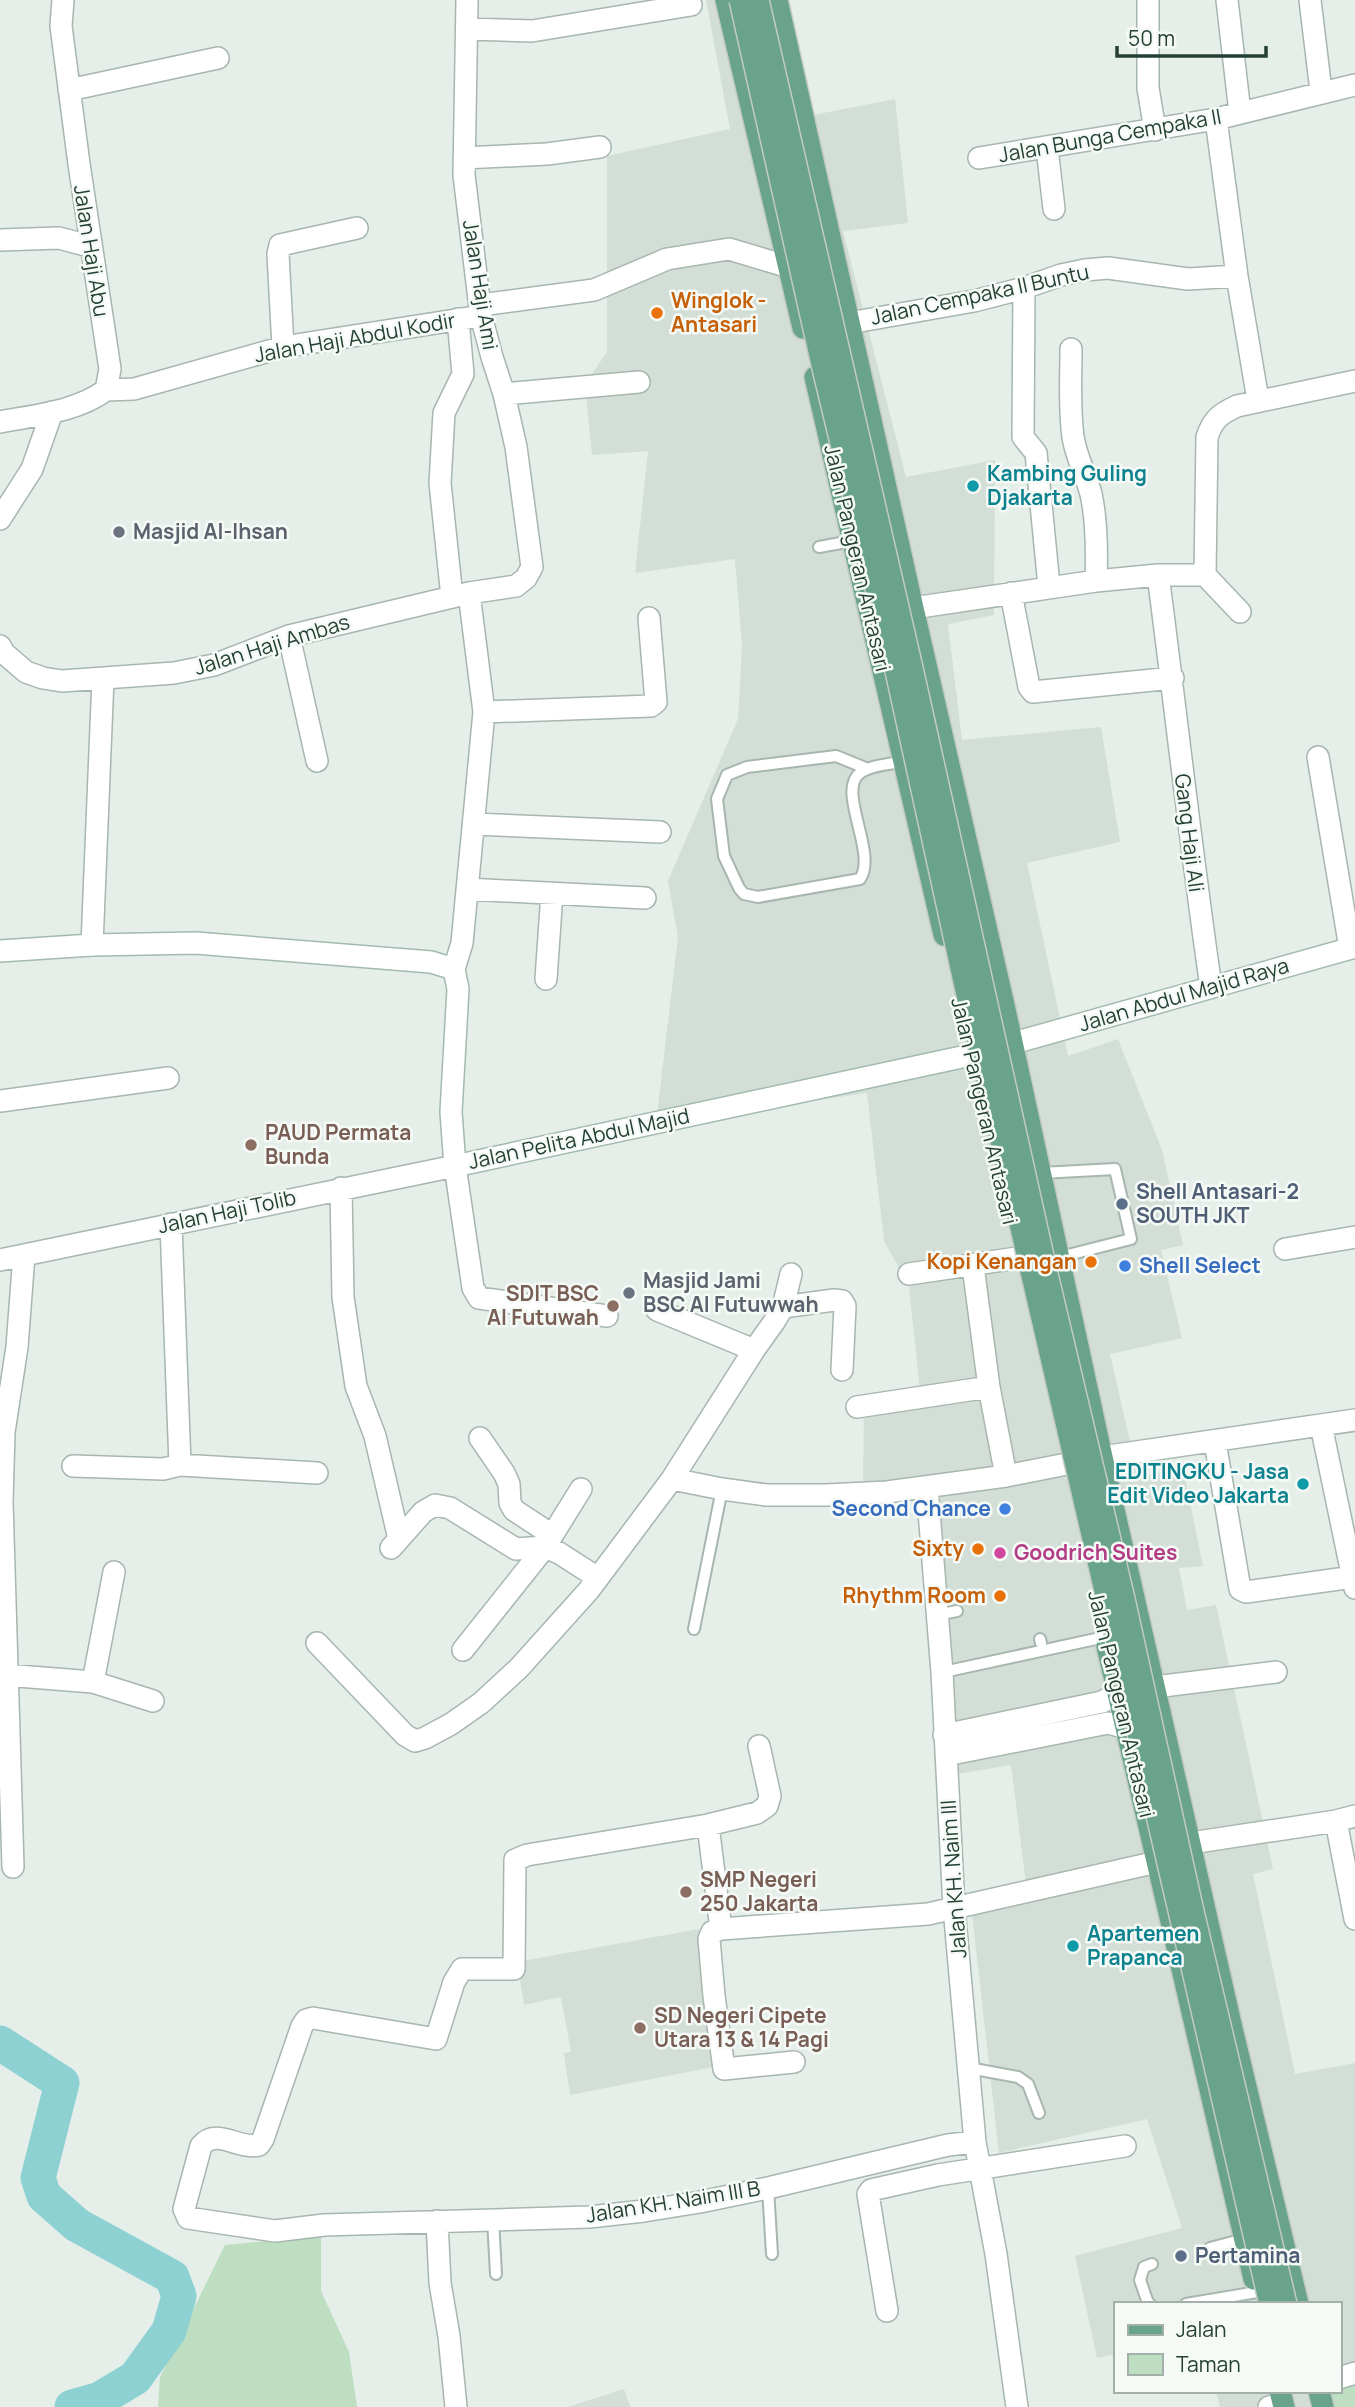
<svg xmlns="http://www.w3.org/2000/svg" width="1355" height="2407" viewBox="0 0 1355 2407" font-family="Manrope,sans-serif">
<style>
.built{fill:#d3ded7}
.green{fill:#bedec2}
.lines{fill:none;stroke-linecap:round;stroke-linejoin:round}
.river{stroke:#8ed1d2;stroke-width:35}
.lane-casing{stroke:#a7b6af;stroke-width:14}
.street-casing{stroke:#a7b6af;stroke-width:24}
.secondary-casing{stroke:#a3baaf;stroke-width:24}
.primary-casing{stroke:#c2cac6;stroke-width:24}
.lane{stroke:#fff;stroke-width:10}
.street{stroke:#fff;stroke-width:21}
.secondary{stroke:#fff;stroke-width:21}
.primary{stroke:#6aa38c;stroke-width:21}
.primary-bridge-casing{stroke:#c2cac6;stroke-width:24;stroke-linecap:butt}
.primary-bridge{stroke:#6aa38c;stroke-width:21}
.food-dot{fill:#e8710a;stroke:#f6faf7;stroke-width:2.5}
.culture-dot{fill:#0f9aa8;stroke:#f6faf7;stroke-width:2.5}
.worship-dot{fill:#6b7280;stroke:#f6faf7;stroke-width:2.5}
.education-dot{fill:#8d6e63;stroke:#f6faf7;stroke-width:2.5}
.service-dot{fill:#5c6f8a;stroke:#f6faf7;stroke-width:2.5}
.shop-dot{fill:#3f7fe0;stroke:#f6faf7;stroke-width:2.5}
.hotel-dot{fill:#d1479c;stroke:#f6faf7;stroke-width:2.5}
.labels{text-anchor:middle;stroke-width:5;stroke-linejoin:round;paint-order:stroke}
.street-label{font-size:21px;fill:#244034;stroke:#f6faf7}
.food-label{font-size:21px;font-weight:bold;fill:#c56008;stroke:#f6faf7;text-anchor:end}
.culture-label{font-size:21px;font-weight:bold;fill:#0d838f;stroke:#f6faf7;text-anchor:start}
.worship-label{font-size:21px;font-weight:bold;fill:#5b616d;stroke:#f6faf7;text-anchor:start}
.education-label{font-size:21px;font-weight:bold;fill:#785e54;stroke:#f6faf7;text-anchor:start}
.service-label{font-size:21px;font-weight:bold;fill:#4e5e75;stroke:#f6faf7;text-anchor:start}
.shop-label{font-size:21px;font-weight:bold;fill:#366cbe;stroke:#f6faf7;text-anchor:start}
.hotel-label{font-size:21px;font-weight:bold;fill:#b23c85;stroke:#f6faf7;text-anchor:start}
</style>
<rect width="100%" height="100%" fill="#e5eee9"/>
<path class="built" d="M 706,0 L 785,0 L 813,115 L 895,99 L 908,223 L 843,231 L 906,477 L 995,460 L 994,615 L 948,624 L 962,740 L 1101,727 L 1120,842 L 1027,863 L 1068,1056 L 1118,1039 L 1162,1150 L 1183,1245 L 1161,1250 L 1182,1338 L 1110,1354 L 1138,1477 L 1183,1468 L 1203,1566 L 1179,1568 L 1187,1610 L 1216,1605 L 1273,1869 L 1253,1874 L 1295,2074 L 1355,2063 L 1355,2407 L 1220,2407 L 1216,2391 L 1339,2391 L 1339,2304 L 1115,2304 L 1115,2354 L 1097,2358 L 1075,2256 L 1182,2228 L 1147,2119 L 999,2153 L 972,1914 L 1027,1892 L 1011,1765 L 952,1775 L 934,1496 L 863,1499 L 864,1396 L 920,1392 L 909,1286 L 884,1241 L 867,1093 L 656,1124 L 678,937 L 668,881 L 738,719 L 742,645 L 735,559 L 635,573 L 648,451 L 592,455 L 585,384 L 607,352 L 607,156 L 730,129 Z
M 699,1929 L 718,2066 L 570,2095 L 564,2053 L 571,2052 L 561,1997 L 524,2005 L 517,1962 Z
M 624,2389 L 630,2407 L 568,2407 Z"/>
<path class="green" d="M 321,2236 L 321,2291 L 349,2352 L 357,2407 L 158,2407 L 160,2377 L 225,2245 Z
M 1355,2379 L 1355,2407 L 1331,2407 L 1327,2391 L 1339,2391 L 1339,2384 Z"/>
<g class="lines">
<path class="river" d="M 0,2043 L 62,2083 L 38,2178 L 44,2196 L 77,2225 L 172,2277 L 179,2296 L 169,2331 L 135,2378 L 100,2399 L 72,2407"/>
<g class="lane-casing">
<path id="lane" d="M 819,547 L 852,541
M 868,769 L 836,756 L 747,767 L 727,775 L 717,799 L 724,856 L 739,888 L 744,894 L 758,897 L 860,879 C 878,853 836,791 860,773 C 871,765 890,764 903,762
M 1041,1173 L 1115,1169 L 1131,1239 L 1060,1257
M 937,1615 L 957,1611
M 694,1629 L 722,1489
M 1040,1639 L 1041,1643
M 948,1671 L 1105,1637
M 969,2068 L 1018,2077 L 1028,2084 L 1039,2113
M 768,2188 L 772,2254
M 493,2219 L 496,2274
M 1210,2248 L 1244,2239
M 1150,2304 L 1148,2303 L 1140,2280 L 1144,2267 L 1152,2264
M 1186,2304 L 1257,2292"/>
</g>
<g class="street-casing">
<path id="street" d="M 1148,0 L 1148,88 L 1155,130
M 1227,0 L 1240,113
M 1310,0 L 1321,91
M 468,29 L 532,31 L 691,5
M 69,90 L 218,58
M 1216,119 L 1237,276 L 1258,400
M 1047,148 L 1054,209
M 464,158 L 547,154 L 600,147
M 979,158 L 1216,119 L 1355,85
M 0,240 L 59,238 L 89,246
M 1024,288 L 1023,437 L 1036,453 L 1049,586
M 480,305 L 594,290 L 667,259 L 729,249 L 789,267
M 849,323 L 974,301 L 1024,288 L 1061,275 L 1085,270 L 1108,268 L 1188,279 L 1237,276
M 283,347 L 278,254 L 280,245 L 357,228
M 1071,349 C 1071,378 1069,408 1073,437 C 1076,457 1086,474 1091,494 C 1097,521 1097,553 1096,581
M 106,390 L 134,389 L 283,347 L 481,316
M 504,394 L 639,382
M 0,422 C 36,415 76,412 106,390 L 110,369 L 79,164 L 61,26 L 63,0
M 0,519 L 32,469 L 52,412
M 1158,575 C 1176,712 1191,850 1211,987
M 1011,593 L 1029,687 L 1033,692 L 1173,678
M 452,597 L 440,483 L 444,413 L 463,374 L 458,319
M 913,608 L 1096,581 L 1158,575 L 1205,575
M 1240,612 L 1205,575 L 1207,437 C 1213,419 1220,414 1237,406 L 1355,381
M 289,636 L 317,761
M 0,646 L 4,653 L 26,672 L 43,678 L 62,681 L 174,673 L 214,665 L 289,636 L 469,593 L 516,586 L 526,578 L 532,567 L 516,447 L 504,394 L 492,357 L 481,316 L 464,175 L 467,0
M 484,712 L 651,706 L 656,702 L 649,618
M 1318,757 L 1350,948
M 474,824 L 660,832
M 467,889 L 645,898
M 92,945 L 103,678
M 454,969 L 462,943 L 484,712 L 469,593
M 546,979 L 552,893
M 0,1101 L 168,1078
M 341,1188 L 343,1297 L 356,1386 L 375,1436 L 399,1539 L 391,1548
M 171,1224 L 180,1465 L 317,1473
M 1285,1249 L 1355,1237
M 0,1260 L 455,1166 L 473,1288 L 479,1298 L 607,1316
M 973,1266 L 989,1387 L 1006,1476
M 909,1274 L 1017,1258
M 783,1307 L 834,1300 L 842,1301 L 845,1306 L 842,1370
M 657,1310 L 754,1350
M 857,1407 L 989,1387
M 1321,1425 L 1355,1588
M 480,1438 L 504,1473 L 509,1484 L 510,1503 L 514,1510 L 552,1535
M 1215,1442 L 1240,1589 L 1246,1592 L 1353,1577
M 73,1466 L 163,1469 L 180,1465
M 672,1479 L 722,1489 L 766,1495 L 826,1495 L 887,1492 L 1006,1476 L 1102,1457 L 1355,1420
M 927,1487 L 942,1672 L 954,1908 L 975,2142 L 996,2254 L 1017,2407
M 399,1539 L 423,1512 L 435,1505 L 450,1508 L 516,1549 L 545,1547 L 559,1553 L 598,1578
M 317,1643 L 405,1735 L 415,1741 L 425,1738 L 451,1724 L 481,1703 L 519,1668 L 589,1590 L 672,1479 L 754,1350 L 774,1322 L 783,1307 L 791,1274
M 463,1650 L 545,1547 L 581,1489
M 5,1675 L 93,1682 L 153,1701
M 93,1682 L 114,1572
M 1155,1687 L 1276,1672
M 944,1735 L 1102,1702 L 1118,1693
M 759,1746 L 770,1796 L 767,1806 L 757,1813 L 708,1825 L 527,1855 L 515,1860 L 514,1969 L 462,1969 L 454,1982 L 436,2039 L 313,2018 L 306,2020 L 302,2026 L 263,2139 L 259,2145 C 239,2150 216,2127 201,2146 L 184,2209 L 188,2218 L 275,2231 L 324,2225 L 589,2217 L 644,2211 L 700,2202 L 768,2188 L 948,2145 L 975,2142
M 946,1755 L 1108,1723 L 1126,1728
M 1336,1821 L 1355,1919
M 708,1825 L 721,1929
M 1191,1843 L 1336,1821 L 1355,1816
M 13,1867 L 2,1502 L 4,1432 L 17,1347 L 24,1255
M 794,2062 L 724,2069 L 714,1996 L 709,1939 L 712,1932 L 721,1929 L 928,1914 L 1157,1862
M 437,2221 L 440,2283 L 449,2336 L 456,2407
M 887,2311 L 868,2194 L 871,2190 L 938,2175 L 1125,2146
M 1339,2378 L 1355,2373
M 1269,2407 L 1283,2404"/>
</g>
<g class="secondary-casing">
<path id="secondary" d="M 0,951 L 92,945 L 196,943 L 431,962 L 454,969 L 458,989 L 451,1112 L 455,1166 L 971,1055 L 1355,947"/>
</g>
<g class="primary-casing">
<path id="primary" d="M 726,0 L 803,328
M 777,0 L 913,608 L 1004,1005 L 1102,1457 L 1231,2024 L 1298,2304
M 815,377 L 944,935
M 1107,1646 L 1254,2279
M 1280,2391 L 1284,2407
M 1319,2391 L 1323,2407"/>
</g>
<use href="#lane" class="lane"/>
<use href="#street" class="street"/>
<use href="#secondary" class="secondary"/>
<use href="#primary" class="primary"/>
<g class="primary-bridge-casing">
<path id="primary-bridge" d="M 740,0 L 821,360 L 896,671 L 963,977 L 1270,2304
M 758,0 L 912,668 L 1047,1274 L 1124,1599 L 1192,1907 L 1286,2304"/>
</g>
<use href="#primary-bridge" class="primary-bridge"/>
</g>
<g class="food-dot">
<circle cx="657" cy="313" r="7"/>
<circle cx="1091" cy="1262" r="7"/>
<circle cx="978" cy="1549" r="7"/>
<circle cx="1000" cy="1596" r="7"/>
</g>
<g class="culture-dot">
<circle cx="973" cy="486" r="7"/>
<circle cx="1303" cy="1484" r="7"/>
<circle cx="1073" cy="1946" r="7"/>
</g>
<g class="worship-dot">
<circle cx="119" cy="532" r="7"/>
<circle cx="629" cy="1293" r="7"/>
</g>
<g class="education-dot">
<circle cx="251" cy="1145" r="7"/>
<circle cx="613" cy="1306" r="7"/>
<circle cx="686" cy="1892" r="7"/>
<circle cx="640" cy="2028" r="7"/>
</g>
<g class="service-dot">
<circle cx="1122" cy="1204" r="7"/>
<circle cx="1181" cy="2256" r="7"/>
</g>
<g class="shop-dot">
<circle cx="1125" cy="1266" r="7"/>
<circle cx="1005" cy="1509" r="7"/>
</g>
<circle class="hotel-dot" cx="1000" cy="1553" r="7"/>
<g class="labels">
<g class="street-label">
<text transform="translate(1110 136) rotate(-10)" y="7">Jalan Bunga Cempaka II</text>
<text transform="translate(91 251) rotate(81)" y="7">Jalan Haji Abu</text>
<text transform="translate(480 285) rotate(81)" y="7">Jalan Haji Ami</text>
<text transform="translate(980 295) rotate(-12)" y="7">Jalan Cempaka II Buntu</text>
<text transform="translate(355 338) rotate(-10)" y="7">Jalan Haji Abdul Kodir</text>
<text transform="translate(857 558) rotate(77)" y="7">Jalan Pangeran Antasari</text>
<text transform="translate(272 645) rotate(-17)" y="7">Jalan Haji Ambas</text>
<text transform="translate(1189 833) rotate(83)" y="7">Gang Haji Ali</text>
<text transform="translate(1184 995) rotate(-16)" y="7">Jalan Abdul Majid Raya</text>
<text transform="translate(984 1111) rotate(77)" y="7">Jalan Pangeran Antasari</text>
<text transform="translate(579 1139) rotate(-12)" y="7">Jalan Pelita Abdul Majid</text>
<text transform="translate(227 1212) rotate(-12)" y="7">Jalan Haji Tolib</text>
<text transform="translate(1121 1704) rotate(77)" y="7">Jalan Pangeran Antasari</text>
<text transform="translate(954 1879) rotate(-94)" y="7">Jalan KH. Naim III</text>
<text transform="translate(673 2202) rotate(-9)" y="7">Jalan KH. Naim III B</text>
</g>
<g class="food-label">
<text x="671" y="308" text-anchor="start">Winglok -<tspan x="671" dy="24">Antasari</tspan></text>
<text x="1077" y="1269">Kopi Kenangan</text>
<text x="964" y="1556">Sixty</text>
<text x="986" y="1603">Rhythm Room</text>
</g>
<g class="culture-label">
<text x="987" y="481">Kambing Guling<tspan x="987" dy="24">Djakarta</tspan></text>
<text x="1289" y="1479" text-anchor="end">EDITINGKU - Jasa<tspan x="1289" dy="24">Edit Video Jakarta</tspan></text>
<text x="1087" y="1941">Apartemen<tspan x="1087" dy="24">Prapanca</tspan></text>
</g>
<g class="worship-label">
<text x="133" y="539">Masjid Al-Ihsan</text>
<text x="643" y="1288">Masjid Jami<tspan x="643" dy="24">BSC Al Futuwwah</tspan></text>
</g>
<g class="education-label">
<text x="265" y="1140">PAUD Permata<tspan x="265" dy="24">Bunda</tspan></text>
<text x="599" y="1301" text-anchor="end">SDIT BSC<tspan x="599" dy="24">Al Futuwah</tspan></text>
<text x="700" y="1887">SMP Negeri<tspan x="700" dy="24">250 Jakarta</tspan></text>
<text x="654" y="2023">SD Negeri Cipete<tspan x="654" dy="24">Utara 13 &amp; 14 Pagi</tspan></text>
</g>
<g class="service-label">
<text x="1136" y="1199">Shell Antasari-2<tspan x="1136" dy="24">SOUTH JKT</tspan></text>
<text x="1195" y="2263">Pertamina</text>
</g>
<g class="shop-label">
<text x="1139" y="1273">Shell Select</text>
<text x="991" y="1516" text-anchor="end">Second Chance</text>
</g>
<g class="hotel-label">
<text x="1014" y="1560">Goodrich Suites</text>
</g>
</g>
<rect x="1114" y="2302" width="228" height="91" fill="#f6faf7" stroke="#a2b0a9" stroke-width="2"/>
<rect x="1128" y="2325" width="35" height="10" fill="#6aa38c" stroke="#a2b0a9" stroke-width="2"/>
<text x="1176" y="2337" font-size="21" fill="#244034">Jalan</text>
<rect x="1128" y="2354" width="35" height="21" fill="#bedec2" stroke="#a2b0a9" stroke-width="2"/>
<text x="1176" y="2372" font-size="21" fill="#244034">Taman</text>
<path d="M1117 46v10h149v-10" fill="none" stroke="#244034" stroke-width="3.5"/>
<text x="1128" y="46" font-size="21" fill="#244034" stroke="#f6faf7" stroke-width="5" paint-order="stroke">50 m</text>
</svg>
